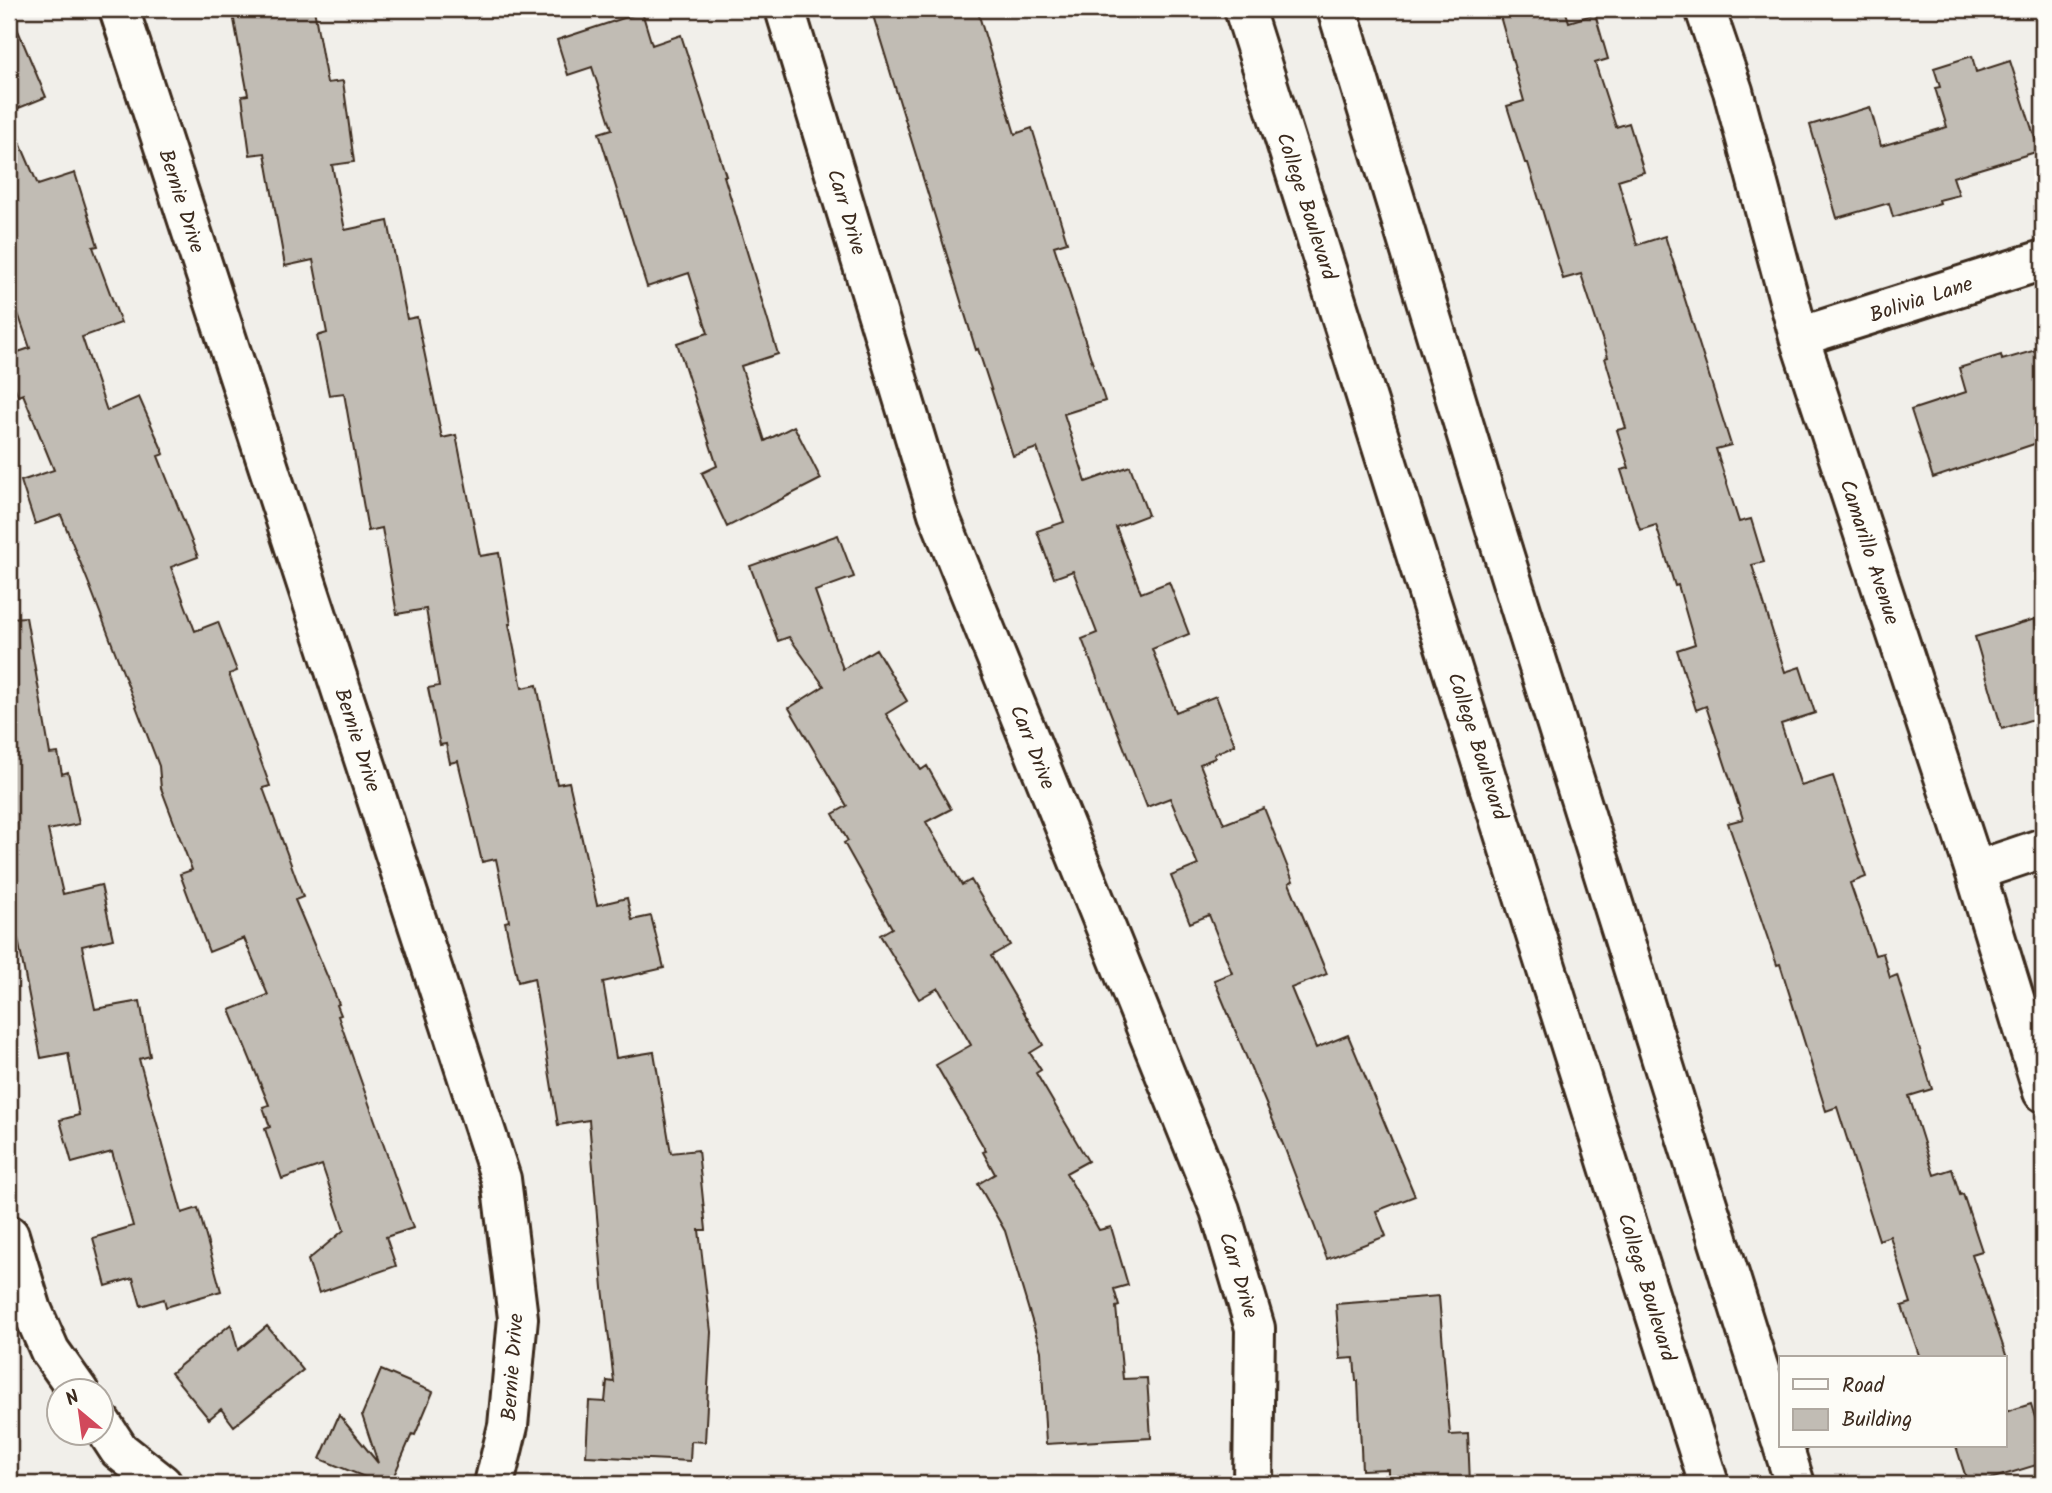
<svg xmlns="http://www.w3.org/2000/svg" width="2052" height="1493" viewBox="0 0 2052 1493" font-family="Kalam,sans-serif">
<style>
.building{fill:#c1bcb4;stroke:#3b2a1e;stroke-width:2}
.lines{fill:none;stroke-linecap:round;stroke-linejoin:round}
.minor-casing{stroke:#3b2a1e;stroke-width:44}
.major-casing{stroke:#3b2a1e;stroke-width:44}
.minor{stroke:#fdfcf7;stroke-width:38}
.major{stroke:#fdfcf7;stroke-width:38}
.labels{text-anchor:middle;stroke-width:5;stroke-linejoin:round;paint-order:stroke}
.street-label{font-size:21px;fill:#3b2a1e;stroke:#fdfcf7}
</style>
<rect width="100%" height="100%" fill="#f1efea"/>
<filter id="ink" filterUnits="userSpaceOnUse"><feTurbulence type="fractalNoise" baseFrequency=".0143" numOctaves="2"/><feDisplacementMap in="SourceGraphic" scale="14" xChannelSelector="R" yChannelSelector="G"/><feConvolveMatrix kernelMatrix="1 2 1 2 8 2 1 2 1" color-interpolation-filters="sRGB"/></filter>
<g filter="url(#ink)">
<path class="building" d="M 9,9 L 46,97 L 9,112 Z
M 232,9 L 314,9 L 327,83 L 343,81 L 354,162 L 332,165 L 345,230 L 388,221 L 407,319 L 417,317 L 442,438 L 456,435 L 480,556 L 499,553 L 511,624 L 509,624 L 522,688 L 537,685 L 557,784 L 569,782 L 597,905 L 627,898 L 632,920 L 651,916 L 664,968 L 603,982 L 616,1058 L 654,1052 L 671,1153 L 698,1150 L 706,1230 L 699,1230 L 711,1332 L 705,1442 L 691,1441 L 690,1461 L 586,1456 L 589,1401 L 605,1402 L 607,1381 L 614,1382 L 603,1288 L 589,1120 L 558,1125 L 534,978 L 518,982 L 505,922 L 509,921 L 496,859 L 482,862 L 458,761 L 450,763 L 446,744 L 440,745 L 428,688 L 439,686 L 426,609 L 397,614 L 382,528 L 368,531 L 344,393 L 329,395 L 317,336 L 327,333 L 313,260 L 285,266 L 265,153 L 250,155 L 242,96 L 248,95 Z
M 871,9 L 977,9 L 1015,134 L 1032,128 L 1067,242 L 1054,246 L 1105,401 L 1064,414 L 1086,482 L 1130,466 L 1148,515 L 1116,527 L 1141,593 L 1169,582 L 1189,634 L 1152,649 L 1176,712 L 1216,696 L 1235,745 L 1214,754 L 1215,758 L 1200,764 L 1224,824 L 1264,808 L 1293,881 L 1289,883 L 1327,974 L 1291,988 L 1316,1048 L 1348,1035 L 1415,1196 L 1376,1211 L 1386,1236 L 1327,1259 L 1285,1149 L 1214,980 L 1232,973 L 1209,915 L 1190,923 L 1171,876 L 1198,865 L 1170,798 L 1147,807 L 1082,639 L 1097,633 L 1073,571 L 1054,578 L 1037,531 L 1064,522 L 1037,448 L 1013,456 L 978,349 L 976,350 Z
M 1498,9 L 1565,9 L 1569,22 L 1595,14 L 1608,59 L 1595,63 L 1616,127 L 1629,123 L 1644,172 L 1618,180 L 1637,245 L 1665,236 L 1731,445 L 1716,449 L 1739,522 L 1751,519 L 1764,562 L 1752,565 L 1785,672 L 1800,667 L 1815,713 L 1781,724 L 1801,786 L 1833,776 L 1866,877 L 1850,883 L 1875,955 L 1883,953 L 1890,978 L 1897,975 L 1932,1089 L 1909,1096 L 1934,1175 L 1952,1169 L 1960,1195 L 1963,1194 L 1982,1251 L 1972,1254 L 2007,1358 L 1920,1358 L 1902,1306 L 1911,1303 L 1890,1236 L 1879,1240 L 1837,1107 L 1826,1111 L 1780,964 L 1777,965 L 1728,823 L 1743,819 L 1706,706 L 1696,710 L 1677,650 L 1695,644 L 1678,585 L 1675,586 L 1656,525 L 1640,530 L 1621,470 L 1629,468 L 1617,430 L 1626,428 L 1605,358 L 1608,357 L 1582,277 L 1581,274 L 1563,279 L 1528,163 L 1525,163 L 1507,106 L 1524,101 Z
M 642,12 L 652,45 L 681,35 L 726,176 L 724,176 L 778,354 L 741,366 L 765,441 L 794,426 L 821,479 L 727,527 L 702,473 L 717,466 L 677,343 L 708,333 L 689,273 L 647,287 L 599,133 L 612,129 L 592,67 L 568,75 L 557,40 Z
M 1972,56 L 1976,72 L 2010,61 L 2039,151 L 1953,177 L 1959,195 L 1939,200 L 1940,203 L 1893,217 L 1889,203 L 1837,218 L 1810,125 L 1870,107 L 1881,146 L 1947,127 L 1935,88 L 1940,87 L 1934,68 Z
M 9,117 L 38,185 L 75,173 L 98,246 L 93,247 L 121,323 L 82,337 L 107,411 L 139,397 L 164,454 L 158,456 L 198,557 L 171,567 L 195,631 L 218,622 L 237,671 L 229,674 L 270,786 L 263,788 L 303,897 L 295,900 L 339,1004 L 337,1005 L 341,1015 L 338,1016 L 413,1228 L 386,1237 L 396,1266 L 319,1293 L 308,1260 L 344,1230 L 322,1165 L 282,1179 L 265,1129 L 270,1127 L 263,1107 L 269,1105 L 230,1010 L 268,995 L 244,938 L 209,952 L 180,874 L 192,870 L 161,788 L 159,766 L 89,584 L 61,515 L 35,524 L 21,481 L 54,470 L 23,394 L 18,396 L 9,371 L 9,355 L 30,348 L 9,287 Z
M 2043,348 L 2043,441 L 1933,478 L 1911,410 L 1966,392 L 1959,368 L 2001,355 L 2002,360 Z
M 838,535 L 854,577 L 815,591 L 843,669 L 876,649 L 907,701 L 886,714 L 921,770 L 927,766 L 951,809 L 926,822 L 962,885 L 971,880 L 1010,945 L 991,956 L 1043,1045 L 1030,1053 L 1041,1070 L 1036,1073 L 1088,1161 L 1066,1173 L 1099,1230 L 1111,1227 L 1128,1285 L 1114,1289 L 1119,1306 L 1116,1307 L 1123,1379 L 1147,1378 L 1151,1438 L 1046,1444 L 1041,1351 L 1005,1231 L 978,1184 L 995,1174 L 983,1152 L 986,1151 L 936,1065 L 971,1045 L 938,988 L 919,999 L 880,935 L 892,928 L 844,843 L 848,841 L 833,814 L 847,806 L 789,708 L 824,686 L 789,637 L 778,641 L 750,566 Z
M 26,617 L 50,754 L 58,753 L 62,774 L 68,772 L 79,824 L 48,830 L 63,894 L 101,885 L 113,939 L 82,946 L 95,1009 L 140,1001 L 150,1056 L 139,1059 L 182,1213 L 198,1208 L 221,1291 L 166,1307 L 164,1299 L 141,1306 L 133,1278 L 106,1286 L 93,1238 L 133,1226 L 112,1152 L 72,1163 L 60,1120 L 79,1115 L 68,1053 L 41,1058 L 18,939 L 9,941 L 9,618 Z
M 2035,619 L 2038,631 L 2043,629 L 2043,716 L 2002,729 L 1975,637 Z
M 1439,1296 L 1450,1435 L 1468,1434 L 1470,1484 L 1388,1484 L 1388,1469 L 1362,1470 L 1358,1381 L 1356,1381 L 1354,1358 L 1340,1359 L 1336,1304 Z
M 231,1324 L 238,1350 L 267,1326 L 303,1370 L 234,1426 L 221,1409 L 209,1419 L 171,1373 Z
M 381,1370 L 433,1392 L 415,1435 L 412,1434 L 392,1480 L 395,1484 L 382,1484 L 320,1459 L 339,1415 L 378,1463 L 362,1415 Z
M 2031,1404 L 2043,1444 L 2043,1463 L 1974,1484 L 1968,1484 L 1956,1446 L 2005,1446 L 2005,1412 Z"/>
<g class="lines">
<g class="minor-casing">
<path id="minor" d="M 119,9 L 501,1179 L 518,1318 L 508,1426 L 494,1484
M 785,9 L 938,513 L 1220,1210 L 1255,1328 L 1253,1484
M 1705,9 L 1733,91 L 1799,337 L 1975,871 L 2043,1092
M 1799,337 L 2043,260
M 1975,871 L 2043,848
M 9,1235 L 32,1310 L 50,1351 L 79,1392
M 102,1424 L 119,1450 L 162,1484"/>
</g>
<g class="major-casing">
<path id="major" d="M 1244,9 L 1709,1484
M 1337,9 L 1490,511 L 1781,1440
M 1783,1446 L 1795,1484"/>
</g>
<use href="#minor" class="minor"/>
<use href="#major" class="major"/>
</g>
</g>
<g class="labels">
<g class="street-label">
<text transform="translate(182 201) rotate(72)" y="7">Bernie Drive</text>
<text transform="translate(1307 206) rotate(72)" y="7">College Boulevard</text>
<text transform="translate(847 212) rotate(73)" y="7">Carr Drive</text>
<text transform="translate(1921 299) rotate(-18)" y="7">Bolivia Lane</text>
<text transform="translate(1870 552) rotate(72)" y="7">Camarillo Avenue</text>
<text transform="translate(358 740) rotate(72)" y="7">Bernie Drive</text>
<text transform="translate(1478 746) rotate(72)" y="7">College Boulevard</text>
<text transform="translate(1033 747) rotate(68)" y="7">Carr Drive</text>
<text transform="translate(1239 1275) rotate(73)" y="7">Carr Drive</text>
<text transform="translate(1647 1287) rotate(73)" y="7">College Boulevard</text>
<text transform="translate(512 1367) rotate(-86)" y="7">Bernie Drive</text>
</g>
</g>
<rect width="2052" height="1493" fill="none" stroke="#fdfcf7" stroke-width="35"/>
<rect x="18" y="18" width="2017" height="1458" fill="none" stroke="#3b2a1e" stroke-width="2.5" filter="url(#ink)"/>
<rect x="1779" y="1356" width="228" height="91" fill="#fdfcf7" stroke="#afa8a0" stroke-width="2"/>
<rect x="1793" y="1379" width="35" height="10" fill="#fdfcf7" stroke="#afa8a0" stroke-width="2"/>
<text x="1842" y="1392" font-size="21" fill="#3b2a1e">Road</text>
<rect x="1793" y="1409" width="35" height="21" fill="#c1bcb4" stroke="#afa8a0" stroke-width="2"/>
<text x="1842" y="1426" font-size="21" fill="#3b2a1e">Building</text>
<g transform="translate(80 1412) rotate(331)"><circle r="33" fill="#fdfcf7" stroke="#afa8a0" stroke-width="2"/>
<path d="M0-5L12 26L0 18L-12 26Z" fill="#d1495b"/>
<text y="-10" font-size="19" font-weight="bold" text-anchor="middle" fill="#3b2a1e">N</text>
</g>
</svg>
